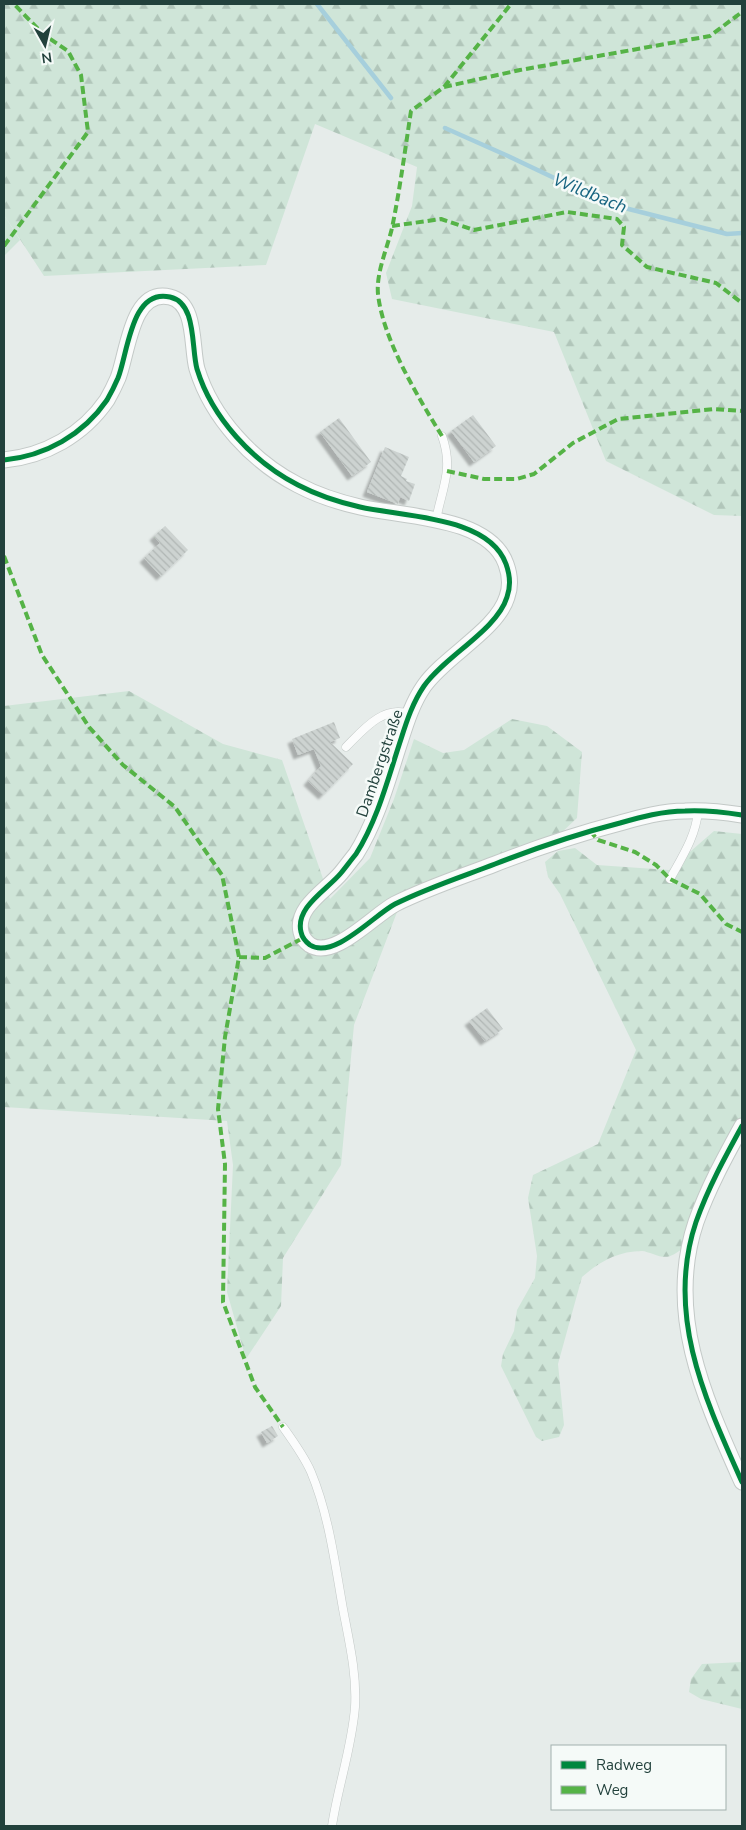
<svg xmlns="http://www.w3.org/2000/svg" width="746" height="1830" viewBox="0 0 746 1830" font-family="'Nunito Sans',sans-serif">
<style>
.green{fill:#cfe5d8}
.forest{fill:url(#forest-firs)}
.lines{fill:none;stroke-linecap:round;stroke-linejoin:round}
.stream{stroke:#a6cfdc;stroke-width:4.5}
.building{fill:url(#building-back-hatch);filter:url(#shadow)}
.lane-casing{stroke:#c3c9c7;stroke-width:9}
.street-casing{stroke:#c3c9c7;stroke-width:17}
.lane{stroke:#fbfcfc;stroke-width:8}
.street{stroke:#fbfcfc;stroke-width:15}
.quiet{stroke:#55b346;stroke-width:4;stroke-dasharray:8 4;stroke-linecap:butt}
.cycleway-casing{stroke:#f5faf8;stroke-width:8}
.cycleway{stroke:#00873e;stroke-width:5}
.labels{text-anchor:middle;stroke-width:5;stroke-linejoin:round;paint-order:stroke}
.street-label{font-size:16px;fill:#22413c;stroke:#f5faf8}
.water-label{font-size:18px;font-style:italic;fill:#186581;stroke:#f5faf8}
</style>
<defs>
<pattern id="forest-firs" width="22" height="20" patternUnits="userSpaceOnUse" patternTransform="scale(1.25)"><rect width="22" height="20" fill="#cfe5d8"/><path d="M5 1l3.5 6h-7zM16 11l3.5 6h-7z" fill="#b1c6ba"/></pattern>
<pattern id="building-back-hatch" width="6" height="6" patternUnits="userSpaceOnUse" patternTransform="scale(1.25)"><rect width="6" height="6" fill="#cdd3d1"/><path d="M-1 5l2 2M0 0l6 6M5-1l2 2" fill="none" stroke="#b0b6b4"/></pattern>
<filter id="shadow"><feDropShadow dx="-4.5" dy="4.5" stdDeviation="1" flood-color="#0004"/></filter>
</defs>
<rect width="100%" height="100%" fill="#e6ecea"/>
<path class="green" d="M 4,215 L 20,240 L 4,256 Z"/>
<path class="forest" d="M 4,4 L 742,4 L 742,516 L 714,515 L 606,461 L 554,332 L 392,299 L 386,273 L 412,206 L 417,167 L 315,124 L 266,265 L 44,276 L 4,215 Z
M 129,691 L 223,744 L 282,760 L 330,899 L 370,858 L 394,799 L 414,739 L 443,753 L 464,750 L 512,719 L 547,726 L 582,752 L 577,818 L 559,835 L 402,899 L 354,1025 L 341,1165 L 283,1258 L 281,1306 L 246,1359 L 227,1292 L 233,1165 L 227,1121 L 4,1107 L 4,706 Z
M 714,831 L 742,834 L 742,1119 L 685,1247 C 672,1256 668,1260 653,1254 C 649,1253 645,1251 642,1251 C 618,1251 599,1262 582,1277 L 558,1364 L 564,1425 L 559,1437 L 542,1441 L 536,1437 L 501,1366 L 503,1354 L 514,1331 L 517,1310 L 535,1278 L 537,1256 L 528,1198 L 533,1175 L 598,1144 L 636,1050 L 560,894 L 548,877 L 545,862 L 558,851 L 575,848 L 597,865 L 669,870 Z
M 742,1662 L 742,1709 L 701,1699 L 689,1692 L 691,1679 L 702,1664 Z"/>
<g class="lines">
<path class="stream" d="M 317,4 L 391,98
M 445,128 L 508,156 L 609,204 L 727,234 L 742,233"/>
</g>
<path class="building" d="M 473,415 L 496,446 L 474,462 L 451,431 Z
M 339,418 L 371,462 L 352,476 L 320,432 Z
M 385,447 L 409,457 L 401,476 L 407,479 L 406,481 L 415,484 L 409,501 L 400,497 L 398,504 L 367,492 Z
M 165,526 L 188,550 L 161,576 L 144,558 L 160,543 L 154,536 Z
M 334,722 L 340,738 L 330,742 L 353,764 L 323,795 L 308,781 L 321,766 L 314,749 L 298,755 L 292,739 Z
M 487,1008 L 503,1029 L 485,1041 L 469,1021 Z
M 272,1426 L 278,1436 L 267,1443 L 261,1432 Z"/>
<g class="lines">
<g class="lane-casing">
<path id="lane" d="M 436,520 C 442,488 454,469 442,436
M 346,747 C 363,730 383,705 409,714
M 670,879 C 682,857 696,836 698,811
M 283,1427 C 293,1441 304,1456 311,1472 C 329,1515 335,1564 343,1609 C 349,1641 357,1674 355,1707 C 352,1747 338,1786 332,1826"/>
</g>
<g class="street-casing">
<path id="street" d="M 4,460 C 45,456 83,435 107,400 C 111,393 115,385 118,378 C 128,353 131,288 170,297 C 197,303 191,348 197,369 C 212,418 253,462 298,485 C 317,495 338,502 360,507 C 403,517 489,516 506,564 C 510,575 511,586 507,597 C 497,630 445,656 424,686 C 413,702 407,720 401,739 C 388,778 378,819 356,854 C 351,860 346,867 341,873 C 327,890 295,907 301,932 C 302,937 306,942 310,945 C 334,960 374,915 395,904 C 427,888 461,877 495,864 C 536,848 577,834 620,823 C 641,817 663,811 685,811 C 704,810 723,812 742,815
M 742,1126 C 725,1157 708,1188 696,1222 C 665,1314 705,1399 742,1482"/>
</g>
<use href="#lane" class="lane"/>
<use href="#street" class="street"/>
<path class="quiet" d="M 444,87 L 511,4
M 392,226 L 441,219 L 474,230 L 567,212 L 617,219 L 624,227 L 622,245 L 647,267 L 716,283 L 742,303
M 4,246 L 88,132 L 81,75 L 68,51 L 43,34 L 14,4
M 442,436 C 418,397 383,340 378,294 C 376,273 387,249 392,228 C 400,189 405,150 411,111 L 444,87 L 520,70 L 710,36 L 742,12
M 447,471 L 484,479 L 517,479 L 534,474 L 573,443 L 618,419 L 714,409 L 742,411
M 4,556 L 42,655 L 89,727 L 123,765 L 175,807 L 222,875 L 239,957 L 225,1037 L 218,1109 L 225,1164 L 223,1302 L 255,1387 L 283,1427
M 590,831 L 598,840 L 635,852 L 656,865 L 670,879 L 700,894 L 726,924 L 742,932
M 239,957 L 265,958 L 303,938"/>
<g class="cycleway-casing">
<path id="cycleway" d="M 4,460 C 45,456 83,435 107,400 C 111,393 115,385 118,378 C 128,353 131,288 170,297 C 197,303 191,348 197,369 C 212,418 253,462 298,485 C 317,495 338,502 360,507 C 403,517 489,516 506,564 C 510,575 511,586 507,597 C 497,630 445,656 424,686 C 413,702 407,720 401,739 C 388,778 378,819 356,854 C 351,860 346,867 341,873 C 327,890 295,907 301,932 C 302,937 306,942 310,945 C 334,960 374,915 395,904 C 427,888 461,877 495,864 C 536,848 577,834 620,823 C 641,817 663,811 685,811 C 704,810 723,812 742,815
M 742,1126 C 725,1157 708,1188 696,1222 C 665,1314 705,1399 742,1482"/>
</g>
<use href="#cycleway" class="cycleway"/>
</g>
<g class="labels">
<g class="street-label">
<text transform="translate(379 763) rotate(-71)" y="6">Dambergstraße</text>
</g>
<g class="water-label">
<text transform="translate(590 193) rotate(22)" y="6">Wildbach</text>
</g>
</g>
<rect width="746" height="1830" fill="none" stroke="#22413c" stroke-width="10"/>
<rect x="551" y="1745" width="175" height="65" fill="#f5faf8" stroke="#a1b0ad"/>
<rect x="561" y="1761" width="25" height="8" fill="#00873e" stroke="#a1b0ad"/>
<text x="596" y="1770" font-size="15" fill="#22413c">Radweg</text>
<rect x="561" y="1786" width="25" height="8" fill="#55b346" stroke="#a1b0ad"/>
<text x="596" y="1795" font-size="15" fill="#22413c">Weg</text>
<g transform="translate(45 45) rotate(172)" stroke="#f5faf8" stroke-width="4" paint-order="stroke">
<path d="M0-4L9 19L0 12L-9 19Z" fill="#22413c"/>
<text y="-8" font-size="14" font-weight="bold" text-anchor="middle" fill="#22413c">N</text>
</g>
</svg>
